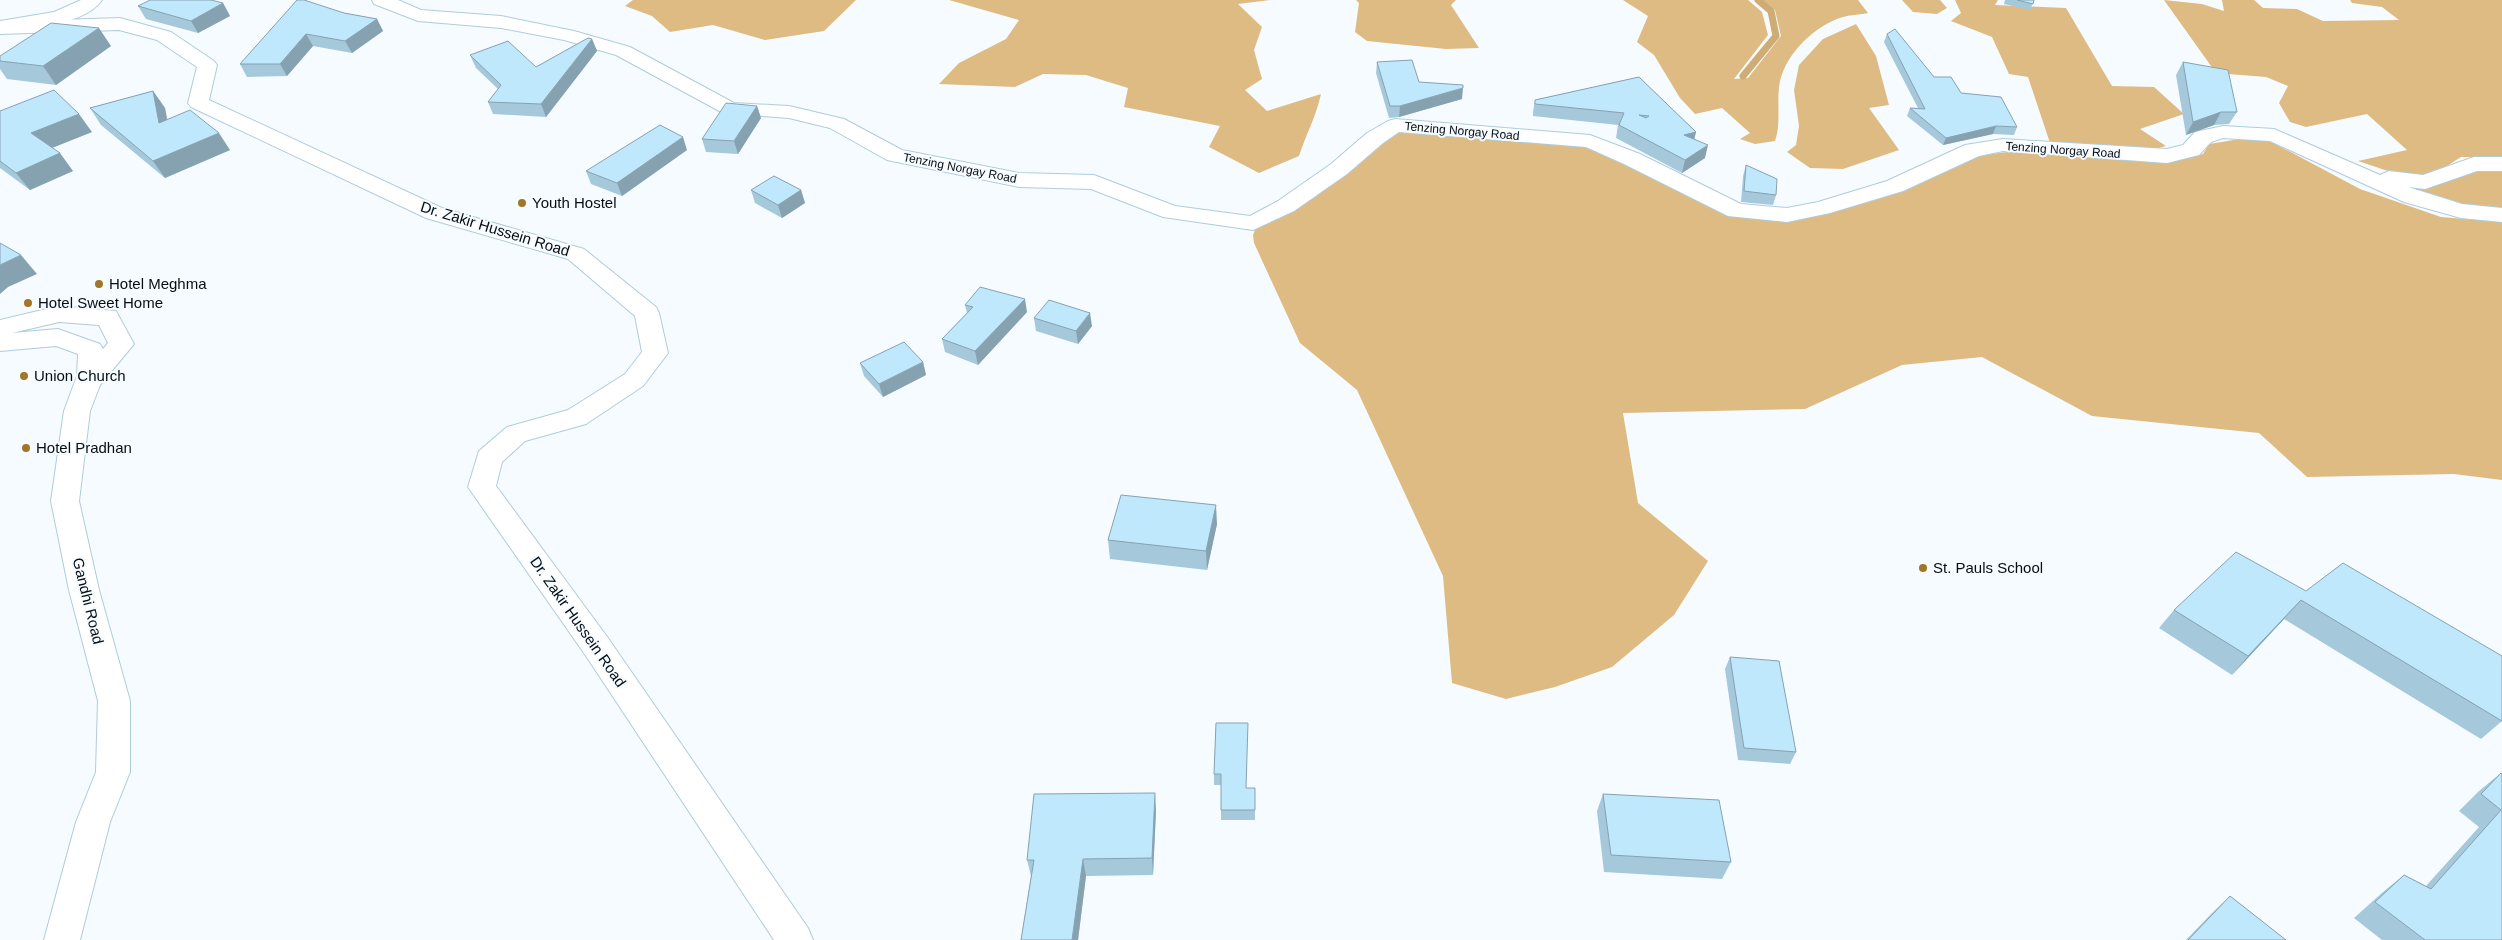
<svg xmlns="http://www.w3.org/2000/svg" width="2502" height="940" viewBox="0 0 2502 940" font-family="Arial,sans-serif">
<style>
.forest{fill:#debb82}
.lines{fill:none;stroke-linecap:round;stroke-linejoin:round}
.stream{stroke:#cfac74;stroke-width:7}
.street-casing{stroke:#afccdb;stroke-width:2}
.secondary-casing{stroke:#afccdb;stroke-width:2}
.street{fill:#fff;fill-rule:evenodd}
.secondary{fill:#fff;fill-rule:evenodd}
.wall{fill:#a5c8da}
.shaded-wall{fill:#86a2b1}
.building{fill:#c0e8fd;stroke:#86a2b1;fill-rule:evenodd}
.poi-dot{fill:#a17626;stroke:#f6fbff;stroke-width:2}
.labels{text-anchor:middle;stroke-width:4;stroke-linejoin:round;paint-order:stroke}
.far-street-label{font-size:12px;fill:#050e13;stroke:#f6fbff}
.poi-label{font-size:15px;fill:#050e13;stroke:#f6fbff;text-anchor:start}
.street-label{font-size:15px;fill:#050e13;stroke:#f6fbff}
</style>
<rect width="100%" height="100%" fill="#f6fbff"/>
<path class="forest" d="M 633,0 L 856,0 L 824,31 L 765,40 L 713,25 L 670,32 L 652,16 L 625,6 Z
M 949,0 L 1270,0 L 1238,4 L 1262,27 L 1254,50 L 1262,79 L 1245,90 L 1267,111 L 1321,94 C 1316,117 1306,134 1299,156 L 1259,173 L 1209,147 L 1220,126 L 1124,107 L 1128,88 L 1086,75 L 1043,74 L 1015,87 L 939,84 L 959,63 L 1006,39 L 1019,20 Z
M 1356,0 L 1456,0 L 1451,5 L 1479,48 L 1446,49 L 1367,41 L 1355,32 L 1359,3 Z
M 1623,0 L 1748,0 L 1762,12 L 1768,35 L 1734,79 L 1748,78 L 1781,36 L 1775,10 L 1763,0 L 1858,0 L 1868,13 C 1858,15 1846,15 1837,19 C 1810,30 1783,57 1779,87 C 1777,106 1781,123 1775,141 L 1755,144 L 1740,139 L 1750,133 L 1722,108 L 1695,114 L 1680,98 L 1654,55 L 1637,42 L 1648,16 Z
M 1902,0 L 1940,0 L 1947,8 L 1937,14 L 1913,12 Z
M 1955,0 L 1998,0 L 1995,5 L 2066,8 L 2112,86 L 2154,87 L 2184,114 L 2140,129 L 2166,146 L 2147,151 L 2051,146 L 2028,77 L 2009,74 L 1992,37 L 1951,21 L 1961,13 Z
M 2164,0 L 2202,4 L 2224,11 L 2222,0 L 2254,0 L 2263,8 L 2297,9 L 2323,21 L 2399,20 L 2382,7 L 2352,3 L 2350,0 L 2502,0 L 2502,157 L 2461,157 L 2442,169 L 2423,176 L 2400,175 L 2358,161 L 2407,150 L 2367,114 L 2306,127 L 2290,122 L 2279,103 L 2288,86 L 2266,77 L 2216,73 Z
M 1856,24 L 1876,56 L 1889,105 L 1869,108 L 1899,150 L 1843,169 L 1810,168 L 1787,152 L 1796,145 L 1799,126 L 1794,90 L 1799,65 L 1823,39 Z
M 1406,130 L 1581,144 L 1731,213 L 1822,214 L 1898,193 L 1933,174 L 1977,156 L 2007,152 L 2172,160 L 2203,154 L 2209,144 L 2246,138 L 2268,140 L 2360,189 L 2441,217 L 2502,222 L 2502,480 L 2454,474 L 2307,477 L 2259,433 L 2092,416 L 1982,357 L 1902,365 L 1805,409 L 1623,413 L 1638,503 L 1708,561 L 1674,615 L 1612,667 L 1555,687 L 1506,699 L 1452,683 L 1443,576 L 1357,390 L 1300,343 L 1254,243 L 1253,235 L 1256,227 L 1383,138 Z
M 2502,169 L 2502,209 L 2465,206 L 2427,198 L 2388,179 Z"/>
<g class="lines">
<path class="stream" d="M 1743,76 L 1776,36 L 1771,11 L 1758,0"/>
<g class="street-casing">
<path id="street" d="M 81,0 L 102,0 C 85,25 28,29 0,33 L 0,21 L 54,12 Z
M 372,0 L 398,0 L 421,10 L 501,16 L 574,31 L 630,47 L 734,103 L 789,106 L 844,119 L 902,150 L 1019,173 L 1094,175 L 1175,206 L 1250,216 L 1278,201 L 1331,164 L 1367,133 L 1388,121 L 1395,119 L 1590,135 L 1640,154 L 1741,204 L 1787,208 L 1818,202 L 1887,181 L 1965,145 L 2003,139 L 2167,149 L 2183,145 L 2195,132 L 2223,126 L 2274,129 L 2380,175 L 2389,171 L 2423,175 L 2474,157 L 2502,157 L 2502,171 L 2477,171 L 2425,189 L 2408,187 L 2462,204 L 2502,208 L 2502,222 L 2461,218 L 2404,202 L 2270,141 L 2223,138 L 2211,142 L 2199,155 L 2167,163 L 2003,151 L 1979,156 L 1903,191 L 1830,213 L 1787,222 L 1728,216 L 1624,164 L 1586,147 L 1399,132 L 1383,143 L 1347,174 L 1294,211 L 1253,230 L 1163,217 L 1091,189 L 1019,187 L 887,160 L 830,128 L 789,118 L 723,113 L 616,55 L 564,40 L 501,28 L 418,21 L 374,4 Z"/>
</g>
<g class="secondary-casing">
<path id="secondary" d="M 120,18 L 171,32 L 214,61 L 217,65 L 209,100 L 442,208 L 584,249 L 656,307 L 659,313 L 668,353 L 643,386 L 586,424 L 525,441 L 502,462 L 496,486 L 608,638 L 808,928 L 813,940 L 774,940 L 586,656 L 468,487 L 479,451 L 507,427 L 568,410 L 625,374 L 642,352 L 635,316 L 568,259 L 426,218 L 191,107 L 188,103 L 197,67 L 157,40 L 119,30 L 0,34 L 0,22 Z
M 59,306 L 116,311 L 134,344 L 100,385 L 90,411 L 79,501 L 99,590 L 130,701 L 130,772 L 110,822 L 80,940 L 44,940 L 76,822 L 96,772 L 98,701 L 69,590 L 51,501 L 64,411 L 77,376 L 78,354 L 56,346 L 0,351 L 0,320 ZM 59,322 L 99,325 L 108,343 L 103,349 L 100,344 L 58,329 L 12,333 Z"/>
</g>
<use href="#street" class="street"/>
<use href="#secondary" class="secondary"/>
</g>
<path class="wall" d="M 2005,0 L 2034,0 L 2030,10 L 2004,4 Z
M 223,3 L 230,16 L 198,33 L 146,19 L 138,6 Z
M 344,13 L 377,19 L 383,31 L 352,53 L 313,46 L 287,76 L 247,77 L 240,64 Z
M 1887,34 L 1934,77 L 1961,93 L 2017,127 L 2014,135 L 1993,134 L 1943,145 L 1907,116 L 1910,108 L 1918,108 L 1884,42 Z
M 592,39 L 597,51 L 546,117 L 493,114 L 488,102 L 498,89 L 476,68 L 470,55 L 536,67 Z
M 111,46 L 56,85 L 7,79 L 0,69 L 0,56 Z
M 1377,62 L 1419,82 L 1462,99 L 1399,117 L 1389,118 L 1376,73 Z
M 2183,62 L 2237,112 L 2229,124 L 2214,125 L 2186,135 L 2176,75 Z
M 1639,77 L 1696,132 L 1694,139 L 1705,158 L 1682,173 L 1616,138 L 1618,125 L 1533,116 L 1533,112 L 1535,100 Z
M 153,91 L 165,108 L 167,120 L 230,150 L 165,178 L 101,125 L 90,108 Z
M 757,106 L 761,118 L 738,154 L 706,152 L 702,139 Z
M 0,111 L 92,132 L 52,148 L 73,171 L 30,190 L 0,168 Z
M 687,150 L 622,196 L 591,184 L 586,171 Z
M 1746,165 L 1776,195 L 1773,205 L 1741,202 L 1743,176 Z
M 751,190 L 801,190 L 805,203 L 782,218 L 755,203 Z
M 965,305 L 1027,312 L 978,365 L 945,352 L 942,339 L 967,313 Z
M 1034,318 L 1092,326 L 1078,344 L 1036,331 Z
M 923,362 L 926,375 L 883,397 L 864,376 L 860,363 Z
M 1217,524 L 1207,570 L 1110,559 L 1108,540 Z
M 2306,591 L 2502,656 L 2502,721 L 2481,739 L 2284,619 L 2232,675 L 2159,628 L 2174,610 Z
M 1730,657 L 1796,752 L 1790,764 L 1738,760 L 1725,669 Z
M 1216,723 L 1246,788 L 1255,788 L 1255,820 L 1221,820 L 1221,785 L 1214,785 L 1214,774 Z
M 2501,773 L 2502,940 L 2382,940 L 2354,918 L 2383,892 L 2404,875 L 2426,886 L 2479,827 L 2459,811 L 2479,791 Z
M 1603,794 L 1731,862 L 1722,879 L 1604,872 L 1597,811 Z
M 1156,810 L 1153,875 L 1086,876 L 1078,940 L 1021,940 L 1031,876 L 1027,860 Z
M 2230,896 L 2286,940 L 2186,940 L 2212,913 Z"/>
<path class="shaded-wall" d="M 223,3 L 230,16 L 198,33 L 191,21 Z
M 377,19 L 383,31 L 352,53 L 345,41 Z
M 99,28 L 111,46 L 56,85 L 43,66 Z
M 306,34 L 313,46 L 287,76 L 280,64 Z
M 592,39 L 597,51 L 546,117 L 541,104 Z
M 1463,88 L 1462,99 L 1399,117 L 1400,106 Z
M 153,91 L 165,108 L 171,140 L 159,123 Z
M 757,106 L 761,118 L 738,154 L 734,141 Z
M 2221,112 L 2214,125 L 2186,135 L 2193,122 Z
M 79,114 L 92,132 L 44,151 L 31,133 Z
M 1996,126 L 1993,134 L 1943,145 L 1946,138 Z
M 1696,132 L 1693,144 L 1684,135 Z
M 219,133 L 230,150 L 165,178 L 153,161 Z
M 683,137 L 687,150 L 622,196 L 617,183 Z
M 1708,145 L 1705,158 L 1682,173 L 1685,160 Z
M 60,153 L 73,171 L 30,190 L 16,173 Z
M 801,190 L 805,203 L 782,218 L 778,205 Z
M 21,255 L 37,274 L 8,287 L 0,294 L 0,265 Z
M 1025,299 L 1027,312 L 978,365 L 975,351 Z
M 1090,313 L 1092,326 L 1078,344 L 1076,331 Z
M 923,362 L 926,375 L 883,397 L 879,384 Z
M 1216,505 L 1217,524 L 1207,570 L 1206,551 Z
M 2301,600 L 2284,619 L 2232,675 L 2248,656 Z
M 1155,793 L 1156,810 L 1153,875 L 1152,858 Z
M 1083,859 L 1086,876 L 1078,940 L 1072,940 Z"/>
<path class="building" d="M 150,0 L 211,0 L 223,3 L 191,21 L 138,6 Z
M 297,0 L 304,0 L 344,13 L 377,19 L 345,41 L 306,34 L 280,64 L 240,64 Z
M 2017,0 L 2034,0 L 2033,4 Z
M 51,23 L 99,28 L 43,66 L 0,61 L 0,56 Z
M 1895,29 L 1934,77 L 1951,77 L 1961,93 L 2001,97 L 2017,127 L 1996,126 L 1946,138 L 1910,108 L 1925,109 L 1887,34 Z
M 588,38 L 592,39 L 541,104 L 488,102 L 501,85 L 470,55 L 508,41 L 536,67 Z
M 1412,60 L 1419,82 L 1463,85 L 1463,88 L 1400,106 L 1390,106 L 1377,62 Z
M 2183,62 L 2228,70 L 2237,112 L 2221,112 L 2193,122 Z
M 1639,77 L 1696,132 L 1684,135 L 1708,145 L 1685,160 L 1619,125 L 1624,113 L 1535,104 L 1535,100 ZM 1639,115 L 1649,116 L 1646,118 Z
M 54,90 L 79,114 L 31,133 L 60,153 L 16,173 L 0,161 L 0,111 Z
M 153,91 L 159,123 L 190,110 L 219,133 L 153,161 L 90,108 Z
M 726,103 L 757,106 L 734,141 L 702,139 Z
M 660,125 L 683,137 L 617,183 L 586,171 Z
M 1746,165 L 1777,179 L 1776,195 L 1744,191 Z
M 774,176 L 801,190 L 778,205 L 751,190 Z
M 0,243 L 21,255 L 0,265 Z
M 980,287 L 1025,299 L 975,351 L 942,339 L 973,307 L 965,305 Z
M 1049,300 L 1090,313 L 1076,331 L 1034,318 Z
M 904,342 L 923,362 L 879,384 L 860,363 Z
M 1121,495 L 1216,505 L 1206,551 L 1108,540 Z
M 2236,552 L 2306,591 L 2343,563 L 2502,656 L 2502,721 L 2301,600 L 2248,656 L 2174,610 Z
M 1730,657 L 1779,661 L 1796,752 L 1744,748 Z
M 1216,723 L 1248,723 L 1246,788 L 1255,788 L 1255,810 L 1221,810 L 1221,774 L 1214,774 Z
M 2501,773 L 2502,774 L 2502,940 L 2425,940 L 2375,902 L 2404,875 L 2431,889 L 2501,810 L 2481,794 Z
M 1155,793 L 1152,858 L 1083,859 L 1072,940 L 1021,940 L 1034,860 L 1027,860 L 1034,794 Z
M 1603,794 L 1719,800 L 1731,862 L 1611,855 Z
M 2230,896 L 2286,940 L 2188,940 Z"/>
<g class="poi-dot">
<circle cx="522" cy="203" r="5"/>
<circle cx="99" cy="284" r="5"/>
<circle cx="28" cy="303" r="5"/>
<circle cx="24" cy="376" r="5"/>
<circle cx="26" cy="448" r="5"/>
<circle cx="1923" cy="568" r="5"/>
</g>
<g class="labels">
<g class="far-street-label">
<text transform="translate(1462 131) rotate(5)" y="4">Tenzing Norgay Road</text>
<text transform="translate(2063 150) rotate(4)" y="4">Tenzing Norgay Road</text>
<text transform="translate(960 168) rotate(11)" y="4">Tenzing Norgay Road</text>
</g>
<g class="poi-label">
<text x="532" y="208">Youth Hostel</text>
<text x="109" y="289">Hotel Meghma</text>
<text x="38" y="308">Hotel Sweet Home</text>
<text x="34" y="381">Union Church</text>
<text x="36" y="453">Hotel Pradhan</text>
<text x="1933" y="573">St. Pauls School</text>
</g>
<g class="street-label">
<text transform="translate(495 229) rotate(17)" y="5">Dr. Zakir Hussein Road</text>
<text transform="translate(88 601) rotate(76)" y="5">Gandhi Road</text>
<text transform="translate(578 622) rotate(55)" y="5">Dr. Zakir Hussein Road</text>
</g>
</g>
</svg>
